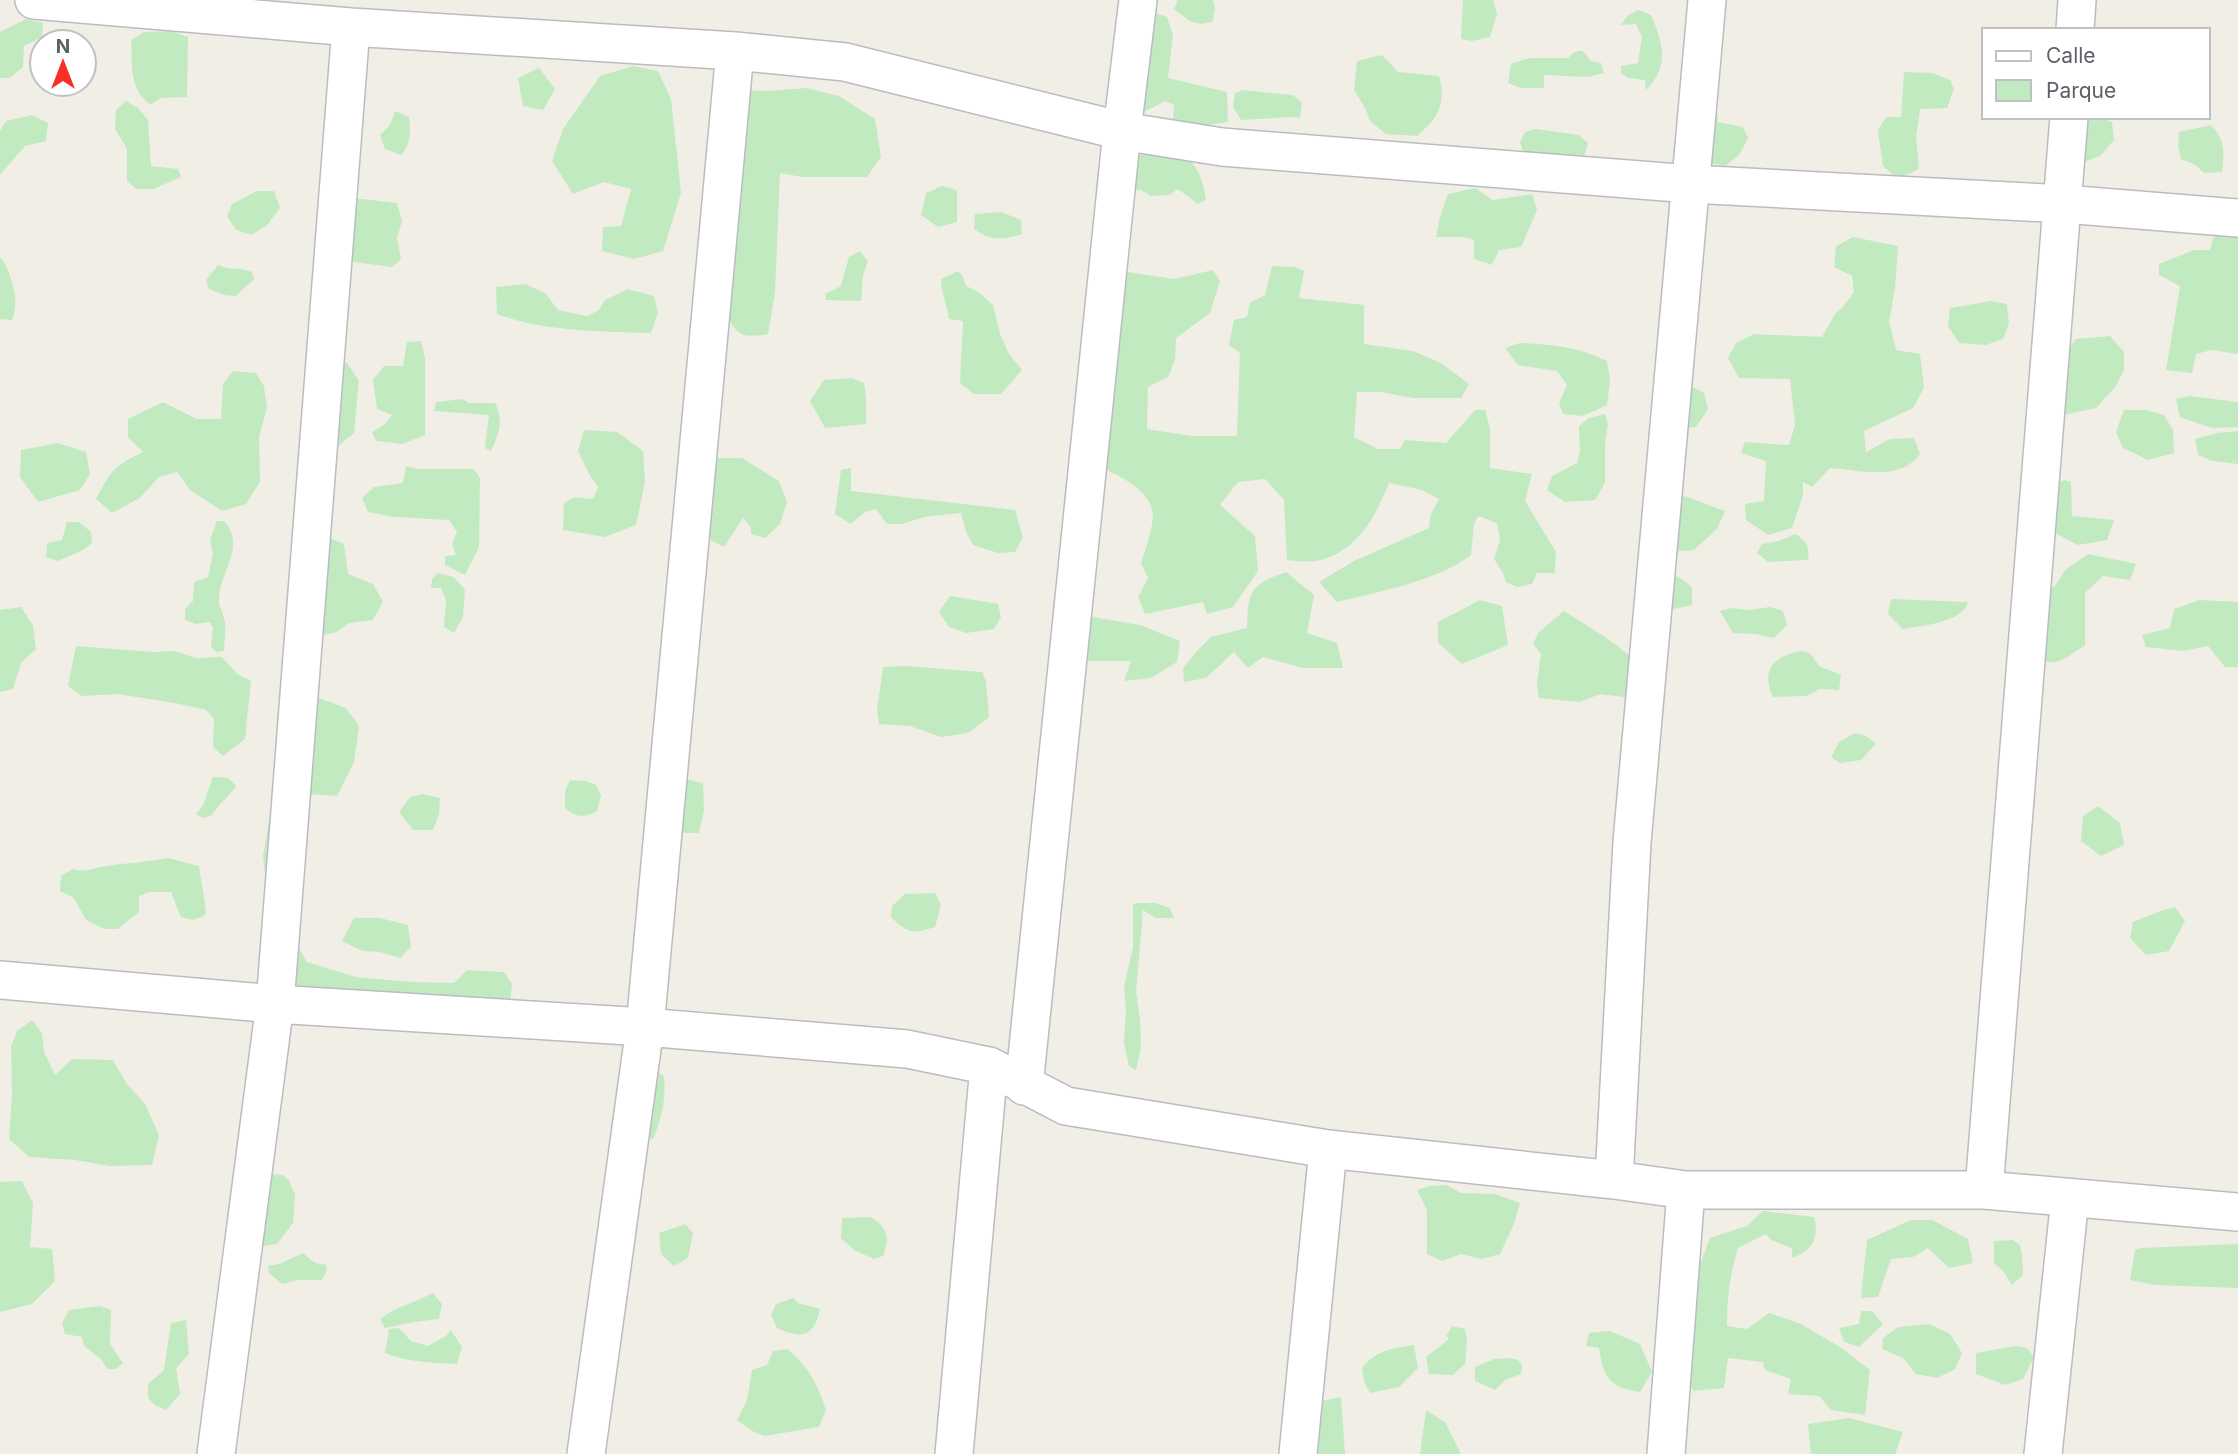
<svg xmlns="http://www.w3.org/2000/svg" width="2238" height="1454" viewBox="0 0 2238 1454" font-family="Inter,sans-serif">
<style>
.green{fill:#c2eac1}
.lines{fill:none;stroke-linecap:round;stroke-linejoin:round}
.street-casing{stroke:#b9bcc1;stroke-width:40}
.street{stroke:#fff;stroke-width:37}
</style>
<rect width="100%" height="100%" fill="#f1eee6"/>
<path class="green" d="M 1178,0 L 1213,0 L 1215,9 L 1213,21 C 1195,28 1188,20 1174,9 Z
M 1463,0 L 1493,0 L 1497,14 L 1490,37 L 1472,41 L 1461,39 Z
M 1638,10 L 1651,15 C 1663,43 1670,66 1646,90 L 1645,80 L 1628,78 L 1621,73 L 1621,66 L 1638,63 L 1642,37 L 1636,24 L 1621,25 L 1627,16 Z
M 1149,11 L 1167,17 L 1173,35 L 1168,78 L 1227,92 L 1228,122 L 1202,126 L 1173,120 L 1174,105 L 1165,101 L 1146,111 L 1126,106 Z
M 26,19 L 43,23 L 42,37 L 24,46 L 23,67 L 10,78 L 0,78 L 0,32 Z
M 171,31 L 188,37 L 187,97 L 161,98 L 150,105 C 128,86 133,67 131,40 L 144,32 Z
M 1582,50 L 1591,61 L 1601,63 L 1604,73 L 1588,77 L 1544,75 L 1544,88 L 1520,88 L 1508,83 L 1511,64 L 1529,58 L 1568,58 L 1573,53 Z
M 1382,55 L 1398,72 L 1439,76 C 1446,105 1439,117 1417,136 L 1386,134 L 1370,121 L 1365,108 L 1354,90 L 1357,61 Z
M 633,66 L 658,71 L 671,99 L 681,193 L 663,251 L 634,259 L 602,251 L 603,227 L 621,226 L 631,189 L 604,182 L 573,194 L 552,161 L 563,129 L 600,76 Z
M 539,68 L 555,89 L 543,110 L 523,106 L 518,78 Z
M 1904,72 L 1932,73 L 1950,80 L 1954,89 L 1947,108 L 1920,109 L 1916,138 L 1919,169 L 1898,179 L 1883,166 L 1878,130 L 1886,117 L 1901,117 Z
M 806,88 L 839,96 L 875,119 L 881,157 L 867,177 L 802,177 L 780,173 L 775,292 L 768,334 C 742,338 739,337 725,314 L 738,90 L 768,91 Z
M 1243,90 L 1293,95 L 1302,103 L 1300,118 L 1291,117 L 1241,120 L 1233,107 L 1235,93 Z
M 1716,97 L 1718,122 L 1743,127 L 1748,138 L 1739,155 L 1725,166 L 1710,163 Z
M 126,101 L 138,108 L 148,120 L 151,166 L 178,169 L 181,177 L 153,189 L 136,189 L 127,181 L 127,149 L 115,129 L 116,110 Z
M 395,111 L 409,117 C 411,131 411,144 401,155 L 385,149 L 380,135 L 390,125 Z
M 32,115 L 48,123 L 46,141 L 25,146 L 0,175 L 0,131 L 6,121 Z
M 2070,117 L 2098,117 L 2112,122 L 2114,140 L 2100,156 L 2081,163 Z
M 2211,125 C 2226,142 2224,151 2222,172 L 2204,173 L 2194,164 L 2181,159 L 2178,147 L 2179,132 Z
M 1536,129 L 1579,135 L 1588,143 L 1583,160 L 1525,156 L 1520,142 L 1525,132 Z
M 1150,151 C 1160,153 1175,152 1184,156 C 1199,165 1204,185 1206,200 L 1198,204 L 1178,189 L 1169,195 L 1151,196 L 1141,190 L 1115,188 L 1124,162 Z
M 942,186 L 957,190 L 957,222 L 938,227 L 921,215 L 926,193 Z
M 1475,188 L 1493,200 L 1532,194 L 1537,210 L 1521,247 L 1499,250 L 1492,265 L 1474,259 L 1474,240 L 1463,237 L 1436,237 L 1440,217 L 1448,194 Z
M 257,191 L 274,191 L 280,208 L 267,225 L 251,235 L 236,230 L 227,216 L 232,204 Z
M 331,199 L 362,199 L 397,203 L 402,221 L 397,238 L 401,259 L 392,267 L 338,260 Z
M 1001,212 L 1021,220 L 1022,234 C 1003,240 990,241 974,229 L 975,214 Z
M 2216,229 L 2238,233 L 2238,354 L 2212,350 L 2196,354 L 2192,373 L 2166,370 L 2180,286 L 2159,275 L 2159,264 L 2194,250 L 2210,250 Z
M 1853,237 L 1898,246 L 1895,289 L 1889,321 L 1896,350 L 1920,354 L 1924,388 L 1913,408 L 1864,431 L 1866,452 L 1890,439 L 1914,438 L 1920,454 C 1900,482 1859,470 1830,468 L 1812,487 L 1803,482 L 1803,495 L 1792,528 L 1768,535 L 1746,520 L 1745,504 L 1764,501 L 1766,461 L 1741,453 L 1745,442 L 1789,445 L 1795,425 L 1790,379 L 1739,378 L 1728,358 L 1736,343 L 1754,334 L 1822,337 L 1835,314 L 1843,307 L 1854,292 L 1852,276 L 1834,267 L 1836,246 Z
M 860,251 L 868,261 L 863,275 L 861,301 L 826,300 L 825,294 L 841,286 L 849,257 Z
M 0,258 L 3,260 C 12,278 20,300 12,320 L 0,319 Z
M 1115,260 L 1127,272 L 1174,279 L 1213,270 L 1220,281 L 1210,313 L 1176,338 L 1175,360 L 1168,377 L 1148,387 L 1147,429 L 1191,436 L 1237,436 L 1240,353 L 1229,345 L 1234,320 L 1247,317 L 1250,303 L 1265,295 L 1272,266 L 1295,267 L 1304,271 L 1299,298 L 1364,305 L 1364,344 L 1413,351 L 1441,363 L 1469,384 L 1461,398 L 1413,398 L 1381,392 L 1357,392 L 1354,437 L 1378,449 L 1400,449 L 1405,440 L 1446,443 L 1475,410 L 1485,410 L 1490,428 L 1490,468 L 1532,474 L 1525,501 L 1556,552 L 1555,573 L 1537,573 L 1532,584 L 1517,587 L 1506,582 L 1503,573 L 1494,559 L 1500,540 L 1497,523 L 1478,516 L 1474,524 L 1471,555 C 1437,581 1378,592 1337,602 L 1319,582 L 1354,561 L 1429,528 L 1431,514 L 1439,499 L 1422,490 L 1389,483 C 1375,517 1359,549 1321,560 C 1311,563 1298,561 1287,560 L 1284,500 L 1265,479 L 1238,482 L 1220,505 L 1255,536 L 1258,571 L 1233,607 L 1207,614 L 1203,602 L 1145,614 L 1138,597 L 1148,578 L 1141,563 C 1145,551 1156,520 1152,509 C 1145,485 1112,473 1092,463 Z
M 218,265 C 232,271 236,266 252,272 L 254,279 L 236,296 L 225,295 L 209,289 L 206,280 Z
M 958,271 L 963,277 L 966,286 L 977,291 L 993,305 L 1000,334 L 1009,354 L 1022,370 L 1001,394 L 974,394 L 960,383 L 963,321 L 949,319 C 947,304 941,293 941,279 Z
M 526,284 L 546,294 L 558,310 L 587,316 L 599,310 L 605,300 L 628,289 L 654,296 L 658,313 L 651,333 C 599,331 547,332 497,314 L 496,287 Z
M 1991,301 L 2007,304 L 2009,324 L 2003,339 L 1986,345 L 1959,343 L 1948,326 L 1950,308 Z
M 2110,336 L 2124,352 L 2124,370 L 2116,386 L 2096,408 L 2063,415 L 2056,367 L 2076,339 Z
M 421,341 L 425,358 L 425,435 L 402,444 L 376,441 L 372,432 L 384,425 L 392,415 L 377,409 L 373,380 L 384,366 L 403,366 L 407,342 Z
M 1520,343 C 1552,344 1578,347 1607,361 L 1610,381 L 1607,405 L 1583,416 L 1563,414 L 1559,403 L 1567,385 L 1557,371 L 1518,365 L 1505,348 Z
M 318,360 L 347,363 L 359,381 L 354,433 L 332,451 Z
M 233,371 L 256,373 L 264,386 L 267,408 L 259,437 L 260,482 L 246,504 L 222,511 L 190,490 L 177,472 L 159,477 L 140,498 L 112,513 L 96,499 C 112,469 113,467 143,452 L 128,437 L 128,419 L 163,402 L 197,419 L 221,419 L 223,384 Z
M 852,378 L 864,383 L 866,398 L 866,424 L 825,428 L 810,401 L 824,380 Z
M 1687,384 L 1704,393 L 1708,409 L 1696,427 L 1666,431 L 1651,420 L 1653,401 Z
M 2189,396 L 2238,402 L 2238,427 L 2212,428 L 2180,417 L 2176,399 Z
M 463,399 L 469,403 L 495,403 C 504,420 499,434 491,451 L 485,448 L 489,415 L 434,411 L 436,402 Z
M 2124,410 L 2147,410 L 2164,415 L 2173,430 L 2174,453 L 2148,460 L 2123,448 L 2116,432 Z
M 1605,414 L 1608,424 L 1605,445 L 1605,483 L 1595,500 L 1565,502 L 1547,490 L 1552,476 L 1577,463 L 1580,450 L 1579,426 L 1589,418 Z
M 584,430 L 617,432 L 643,451 L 645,482 L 636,525 L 605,537 L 563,530 L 564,503 L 574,497 L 593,499 L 598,487 L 589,474 L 578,451 Z
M 2238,431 L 2238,464 L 2212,461 L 2198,455 L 2195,439 L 2217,433 Z
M 58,443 L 86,452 L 90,474 L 80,490 L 38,502 L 20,477 L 21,450 Z
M 701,458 L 742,458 L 779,481 L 787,502 L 780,524 L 765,538 L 751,534 L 751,528 L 743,518 L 724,547 L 708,539 Z
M 406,466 L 418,469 L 474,469 L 480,478 L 479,547 L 465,575 L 445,565 L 445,556 L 456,555 L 452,544 L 457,532 L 449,520 L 394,517 L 368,512 L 362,498 L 374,487 L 403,483 Z
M 851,468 L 851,491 L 1015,510 L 1023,538 L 1015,552 L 998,553 L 973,545 L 966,532 L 961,513 L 924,517 L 902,524 L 887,524 L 876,509 L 865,512 L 851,524 L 835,514 L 841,470 Z
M 2064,480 L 2071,482 L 2072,516 L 2114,520 L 2107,540 L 2078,545 L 2051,531 L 2042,490 Z
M 1679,494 L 1725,511 L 1717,529 L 1694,550 L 1657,553 L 1641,537 L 1649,505 Z
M 217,521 L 224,521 C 248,547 217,574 219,603 C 220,608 223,613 224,618 C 227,628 224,641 224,651 L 216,652 L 211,647 L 213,628 L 210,622 L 196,624 L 185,620 L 185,609 L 193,601 L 194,582 L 208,577 L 213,554 L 210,539 Z
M 67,522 L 79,522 L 91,532 L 92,543 L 83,550 L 58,561 L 46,557 L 47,543 L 62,540 Z
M 1795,534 C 1807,541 1810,547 1808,560 L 1768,562 L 1757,553 L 1762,544 L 1779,541 Z
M 325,536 L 344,544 L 348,574 L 373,584 L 383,602 L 373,620 L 349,623 L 337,632 L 315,637 L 287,604 L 289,574 L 295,543 Z
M 2088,554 L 2136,564 L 2130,580 L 2103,576 L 2085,593 L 2085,645 C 2067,657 2059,667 2037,660 L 2029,598 L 2055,586 L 2065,570 Z
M 1286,572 L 1314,595 L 1307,633 L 1337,643 L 1343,668 L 1303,668 L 1263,657 L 1248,668 L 1234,652 L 1206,678 L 1184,682 L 1183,668 L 1197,651 L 1211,637 L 1247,628 C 1248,590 1250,585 1286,572 Z
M 438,573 L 454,577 L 465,590 L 463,617 L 454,633 L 444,627 L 446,600 L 441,588 L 431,588 L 432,579 Z
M 1671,575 L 1679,577 L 1692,587 L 1692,605 L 1674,609 L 1652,605 Z
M 950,596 L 998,604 L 1001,617 L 994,629 L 966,633 L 949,627 L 939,612 Z
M 1891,599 L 1968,602 C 1964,622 1921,626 1903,629 L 1888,614 Z
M 1480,600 L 1502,606 L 1508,645 L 1462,664 L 1438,643 L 1438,622 Z
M 2200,600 L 2238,602 L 2238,667 L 2225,667 L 2208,646 L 2183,651 L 2146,647 L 2142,635 L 2170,628 L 2174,609 Z
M 21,607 L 33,625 L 36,649 L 21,663 L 13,689 L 0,692 L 0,610 Z
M 1770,607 L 1783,611 L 1787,625 L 1774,638 L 1756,634 L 1733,633 L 1720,611 L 1731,608 L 1749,610 Z
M 1564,611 L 1605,637 L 1632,657 L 1632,698 L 1600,694 L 1580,702 L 1539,698 L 1537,682 L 1541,654 L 1533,644 L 1538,633 Z
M 1092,617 L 1140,625 L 1180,641 L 1177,662 L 1151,678 L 1124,681 L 1131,661 L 1090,661 L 1063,656 L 1065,639 Z
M 76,646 L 153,652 L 175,651 L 196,658 L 222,657 L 237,674 L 251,681 L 245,739 L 223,756 L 213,747 L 214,719 L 206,710 L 175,703 L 117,694 L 81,696 L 68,686 Z
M 1801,651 L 1810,653 L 1819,666 L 1841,675 L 1839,690 L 1820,689 L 1806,696 L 1773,697 C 1760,670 1775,655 1801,651 Z
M 905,666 L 982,672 L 986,681 L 989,717 L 968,733 L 941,737 L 910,726 L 879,724 L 877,710 L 883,667 Z
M 319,698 L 346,708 L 359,726 L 354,762 L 337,796 L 309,794 L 287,803 L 272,791 L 277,754 L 307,711 Z
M 1855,733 L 1866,736 L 1876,744 L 1861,760 L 1840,763 L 1831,757 L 1839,742 Z
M 213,777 L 228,778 L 236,786 C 229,797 219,803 212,815 L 203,818 L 196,814 L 203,805 Z
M 685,779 L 703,783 L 704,811 L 699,833 L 675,833 Z
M 570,780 L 586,781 L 596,785 L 601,796 L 597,811 C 583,818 577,818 565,808 L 565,791 Z
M 423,794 L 440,798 L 439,814 L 433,830 L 413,830 L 399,812 L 410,797 Z
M 2098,806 L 2120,823 L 2124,845 L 2101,856 L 2081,841 L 2083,816 Z
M 280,816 L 285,924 L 307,962 L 356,977 L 412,982 L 454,983 L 467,970 L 504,972 L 512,984 L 509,1012 L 329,996 L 277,983 L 267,961 L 262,922 L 267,893 L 263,856 L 269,821 Z
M 168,858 L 199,866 L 206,911 L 204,916 L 193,920 L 181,917 L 171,892 L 149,892 L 139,896 L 139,912 L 118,929 L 104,929 L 86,920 L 74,898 L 60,891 L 61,876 L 73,869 C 87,873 92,868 106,866 C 127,863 147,862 168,858 Z
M 935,893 L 941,905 L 935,927 C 913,934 908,934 891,917 L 892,906 L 905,894 Z
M 1139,903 L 1156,903 L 1170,908 L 1174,918 L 1155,918 L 1143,910 L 1136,992 L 1140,1019 L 1141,1048 L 1136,1070 L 1129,1066 L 1124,1042 L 1126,1009 L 1124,987 L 1133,947 L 1133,904 Z
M 2175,907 L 2185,921 L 2169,951 L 2146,955 L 2130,938 L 2133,922 L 2160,911 Z
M 354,918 L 380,918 L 408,925 L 411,947 L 400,958 L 380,952 L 363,951 L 342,941 Z
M 32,1020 L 42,1033 L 44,1052 L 55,1075 L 72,1059 L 113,1060 L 127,1084 L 145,1104 L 159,1135 L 152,1165 L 110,1166 L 75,1160 L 29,1157 L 9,1139 L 12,1094 L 11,1047 L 17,1031 Z
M 649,1068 L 664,1076 C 666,1100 662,1117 653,1139 L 636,1140 Z
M 272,1174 L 282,1175 L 289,1180 L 295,1195 L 293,1223 L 277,1244 L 248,1249 L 243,1191 Z
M 22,1181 L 33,1203 L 30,1247 L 52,1249 L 55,1281 L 32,1304 L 0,1312 L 0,1182 Z
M 1446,1185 L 1461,1193 L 1495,1194 L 1520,1203 L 1514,1224 L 1500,1254 L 1482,1259 L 1461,1254 L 1442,1261 L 1427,1254 L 1427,1210 L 1417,1190 L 1429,1186 Z
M 1763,1211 L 1814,1217 C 1820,1237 1812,1251 1792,1258 L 1792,1248 L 1771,1240 L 1766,1234 L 1738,1248 C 1730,1274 1727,1298 1727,1326 L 1747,1329 L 1769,1313 L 1801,1324 L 1840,1347 L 1870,1370 L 1865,1415 L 1831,1410 L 1819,1396 L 1788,1394 L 1791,1379 L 1765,1370 L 1763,1362 L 1728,1358 L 1724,1388 L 1694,1391 L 1680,1372 L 1691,1288 L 1710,1238 L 1747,1226 Z
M 871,1217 C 888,1228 890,1237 883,1256 L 874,1259 L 854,1250 L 841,1238 L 842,1218 Z
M 1911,1220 L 1932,1220 L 1968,1239 L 1973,1263 L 1949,1268 L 1928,1248 L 1913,1257 L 1891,1259 L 1878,1297 L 1861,1298 L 1867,1240 Z
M 685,1224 L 693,1233 L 688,1258 L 674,1266 L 661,1254 L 659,1233 Z
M 2013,1240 L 2020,1245 L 2022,1254 L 2023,1275 L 2012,1285 L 2004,1272 L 1994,1263 L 1994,1241 Z
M 2238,1244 L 2238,1288 L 2155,1285 L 2130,1280 L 2135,1250 L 2140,1248 Z
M 303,1253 L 315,1263 L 326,1265 L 327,1270 L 322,1280 L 298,1280 L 282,1284 L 269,1273 L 268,1266 L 279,1264 Z
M 433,1293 L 442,1304 L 439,1319 L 414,1322 L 385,1328 L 380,1319 C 395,1307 416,1302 433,1293 Z
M 793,1298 L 798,1303 L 820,1309 C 814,1338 801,1339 777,1328 L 771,1315 L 776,1304 Z
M 100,1306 L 111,1310 L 110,1344 L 123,1363 L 116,1369 L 107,1369 L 101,1359 L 84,1346 L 82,1337 L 65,1334 L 62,1323 L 69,1310 Z
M 1861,1311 L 1872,1311 L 1883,1324 L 1859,1347 L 1844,1342 L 1839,1328 L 1859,1324 Z
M 186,1320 L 189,1354 L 176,1368 L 180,1394 L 166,1410 L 155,1405 L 148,1398 L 148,1384 L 164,1370 L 171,1323 Z
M 1929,1324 L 1950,1334 L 1962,1353 L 1955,1369 L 1937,1378 L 1916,1374 L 1903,1358 L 1882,1349 L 1883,1338 L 1898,1327 Z
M 1452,1326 L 1465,1329 L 1467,1341 L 1465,1364 L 1453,1375 L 1429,1374 L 1426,1357 L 1449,1339 L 1446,1336 Z
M 399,1328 L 411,1341 L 428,1346 L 446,1336 L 451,1330 L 462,1347 L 457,1364 C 433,1363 408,1362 385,1353 L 389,1329 Z
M 1610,1331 L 1640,1344 L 1652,1372 L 1640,1392 C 1609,1387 1604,1379 1599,1348 L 1586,1346 L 1589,1333 Z
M 1414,1345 L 1418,1368 L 1399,1387 L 1370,1393 L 1364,1382 L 1362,1368 C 1375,1351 1393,1348 1414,1345 Z
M 2016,1346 L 2027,1348 L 2034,1357 L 2023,1379 L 2005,1385 L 1976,1374 L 1976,1353 Z
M 787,1349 C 808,1365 818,1385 826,1410 L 819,1427 L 765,1436 L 754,1432 L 737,1420 L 747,1400 L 752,1370 L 767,1365 L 773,1351 Z
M 1509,1358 L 1518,1360 L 1522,1365 L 1521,1374 L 1505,1380 L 1495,1390 L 1475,1381 L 1475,1367 L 1494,1359 Z
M 1341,1397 L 1345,1454 L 1308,1454 L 1303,1405 Z
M 1426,1410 L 1445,1422 L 1461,1454 L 1420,1454 Z
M 1849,1418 L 1903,1432 L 1895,1454 L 1811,1454 L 1808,1424 Z"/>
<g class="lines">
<g class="street-casing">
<path id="street" d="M 34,0 L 351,27 L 735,51 L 845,62 L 1122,131 L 1222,147 L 1691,184 L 2064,204 L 2238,218
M 2075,30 L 2077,0
M 0,980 L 275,1004 L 645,1027 L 907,1049 L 989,1066 L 1066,1106 L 1328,1149 L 1614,1180 L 1686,1190 L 1984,1190 L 2238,1212
M 1024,1086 L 1122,131 L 1138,0
M 1614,1180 L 1632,842 L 1707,0
M 1984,1190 L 2069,117
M 216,1454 L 275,1004 L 351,27
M 586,1454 L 645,1027 L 735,51
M 954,1454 L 989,1066
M 1298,1454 L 1328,1149
M 1666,1454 L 1686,1190
M 2043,1454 L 2070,1198"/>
</g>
<use href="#street" class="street"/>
</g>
<rect x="1982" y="28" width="228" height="91" fill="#ffffff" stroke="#bfc0c3" stroke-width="2"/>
<rect x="1996" y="51" width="35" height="10" fill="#ffffff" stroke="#bfc0c3" stroke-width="2"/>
<text x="2046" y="63" font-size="21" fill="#5e6268">Calle</text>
<rect x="1996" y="80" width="35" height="21" fill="#c2eac1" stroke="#bfc0c3" stroke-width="2"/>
<text x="2046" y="98" font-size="21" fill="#5e6268">Parque</text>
<g transform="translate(63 63)"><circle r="33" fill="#ffffff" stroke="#bfc0c3" stroke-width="2"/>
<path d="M0-5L12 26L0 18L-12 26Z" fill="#f73026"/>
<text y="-10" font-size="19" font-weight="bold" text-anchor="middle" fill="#5e6268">N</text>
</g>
</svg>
